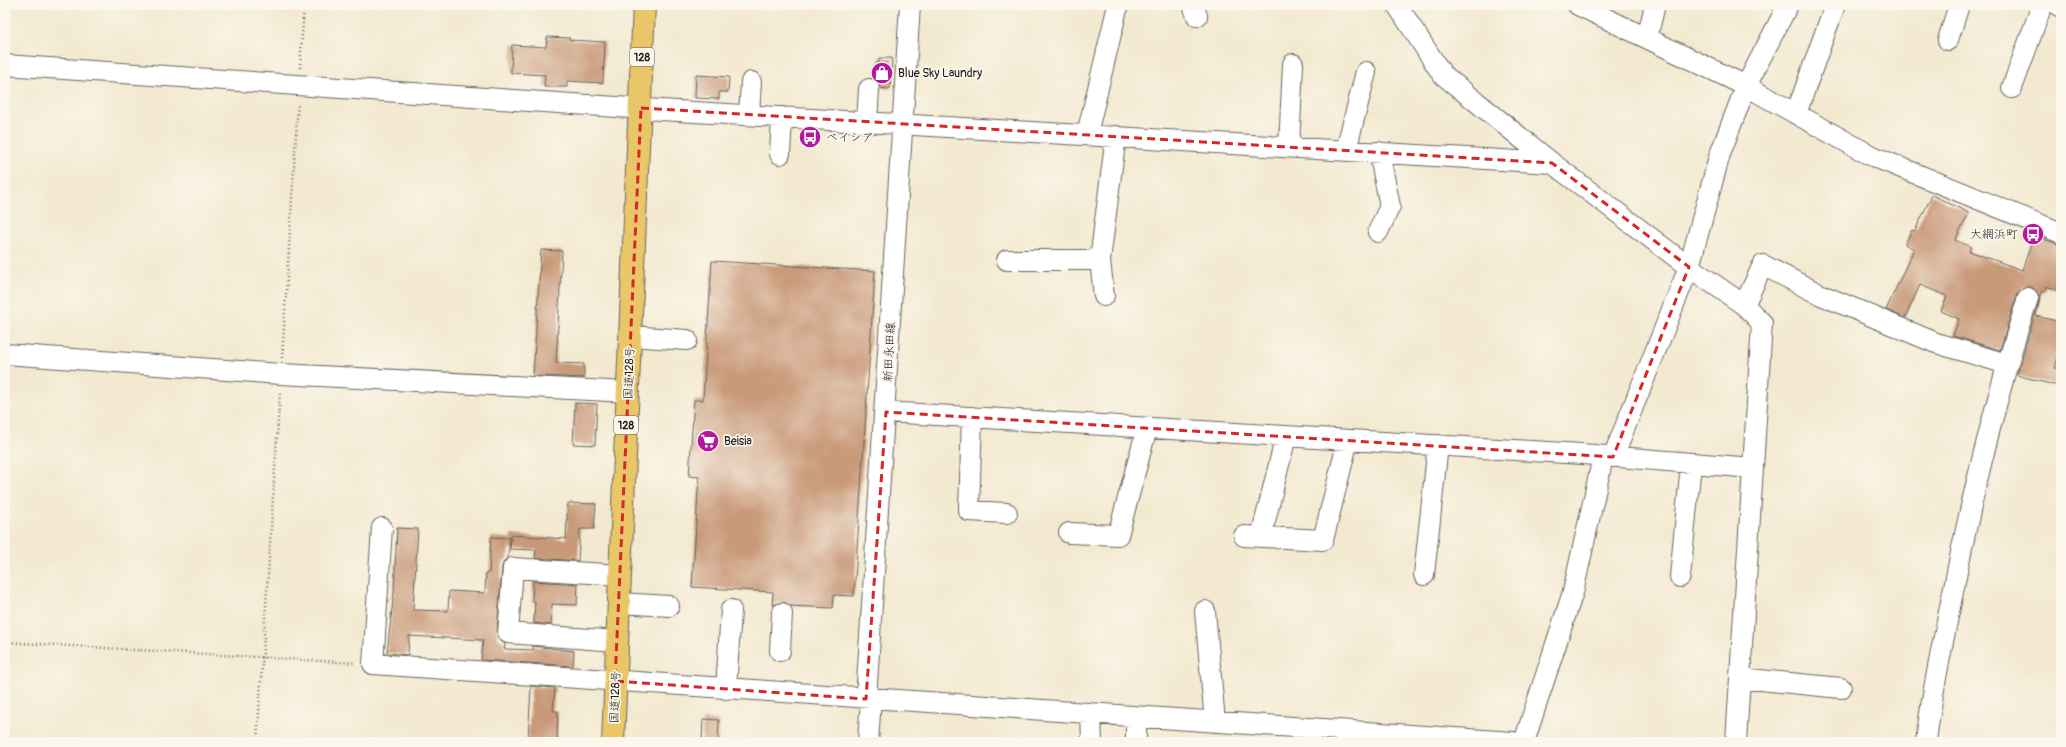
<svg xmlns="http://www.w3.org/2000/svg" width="2066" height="747" viewBox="0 0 2066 747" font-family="Pangolin,'Klee One',sans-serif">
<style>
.building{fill:#c99a79}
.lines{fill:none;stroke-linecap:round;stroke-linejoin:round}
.minor-casing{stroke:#67645b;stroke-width:22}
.highway-casing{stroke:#67645b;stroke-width:24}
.path{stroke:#67645b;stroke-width:2.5;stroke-dasharray:1 3;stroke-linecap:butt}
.minor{stroke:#fff;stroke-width:20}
.highway{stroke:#e9c769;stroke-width:22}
.marked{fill:none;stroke:#d62828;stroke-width:3;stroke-dasharray:8 5;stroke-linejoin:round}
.labels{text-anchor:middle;stroke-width:3.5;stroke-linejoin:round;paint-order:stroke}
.shield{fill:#fbf7ec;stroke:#5f5e5a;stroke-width:1}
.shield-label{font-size:11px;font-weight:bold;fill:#1c1c1c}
.poi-label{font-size:12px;fill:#1c1c1c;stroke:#fbf7ec;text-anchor:start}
.street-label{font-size:12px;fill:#1c1c1c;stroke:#fbf7ec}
</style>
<rect width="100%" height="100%" fill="#fbf7ec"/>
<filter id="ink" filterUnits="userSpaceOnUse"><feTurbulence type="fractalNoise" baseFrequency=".025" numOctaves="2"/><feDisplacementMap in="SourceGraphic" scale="8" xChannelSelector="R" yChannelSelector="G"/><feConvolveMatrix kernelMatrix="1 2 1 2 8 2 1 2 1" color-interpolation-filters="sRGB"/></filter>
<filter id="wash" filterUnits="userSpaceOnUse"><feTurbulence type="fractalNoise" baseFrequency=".012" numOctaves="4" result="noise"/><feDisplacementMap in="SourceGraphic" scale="16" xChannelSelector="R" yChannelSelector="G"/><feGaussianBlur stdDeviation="0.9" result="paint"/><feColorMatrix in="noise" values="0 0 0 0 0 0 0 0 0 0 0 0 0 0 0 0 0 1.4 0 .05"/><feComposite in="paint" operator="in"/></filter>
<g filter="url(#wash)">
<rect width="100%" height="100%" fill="#f3e9d0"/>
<g id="blocks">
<path class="building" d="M 547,37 L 570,38 L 569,40 L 605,42 L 603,83 L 567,81 L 567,87 L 544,87 L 545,75 L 511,73 L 512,45 L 546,47 Z
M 879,58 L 892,58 L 890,89 L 880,88 L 878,82 Z
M 696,75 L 729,77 L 728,92 L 719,92 L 719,99 L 695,98 Z
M 1932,195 L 1969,213 L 1955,240 L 1971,247 L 1969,251 L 2022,270 L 2034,236 L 2061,245 L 2061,291 L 2046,286 L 2044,292 L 2042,291 L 2036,316 L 2061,322 L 2061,347 L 2055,368 L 2061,369 L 2061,387 L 2017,375 L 2039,301 L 2039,295 L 2032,287 L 2025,287 L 2017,294 L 2000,350 L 1953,336 L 1959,319 L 1941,311 L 1947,296 L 1920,285 L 1905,318 L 1886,310 L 1914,249 L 1905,244 L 1912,230 L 1915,231 Z
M 541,250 L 562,251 L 556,363 L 584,364 L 584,378 L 533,376 Z
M 712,261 L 875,271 L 854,596 L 834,595 L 833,608 L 790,606 L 783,602 L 772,605 L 773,592 L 692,587 L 699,477 L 689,476 L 694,400 L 703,400 Z
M 575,403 L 597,404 L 595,445 L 573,444 Z
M 568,503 L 596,504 L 594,529 L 580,529 L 578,561 L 535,558 L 536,550 L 510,549 L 511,535 L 566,539 Z
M 397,528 L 418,529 L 413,610 L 448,611 L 449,591 L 485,593 L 486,573 L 489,573 L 491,537 L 510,538 L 508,558 L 504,561 L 502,567 L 497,632 L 498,638 L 505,644 L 504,649 L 533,650 L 533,646 L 574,651 L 573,666 L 481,660 L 483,640 L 409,636 L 408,655 L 387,653 L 394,592 Z
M 533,581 L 578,584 L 577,605 L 552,604 L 551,625 L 534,623 L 535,601 L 532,601 Z
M 531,686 L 555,688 L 553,711 L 558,711 L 557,742 L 528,742 Z
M 703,719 L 719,720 L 718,742 L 702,742 Z"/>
</g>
</g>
<g filter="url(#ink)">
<use href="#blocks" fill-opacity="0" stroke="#67645b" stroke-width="1"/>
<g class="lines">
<g class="minor-casing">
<path id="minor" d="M 1193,5 L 1197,16
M 1397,5 L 1442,74 L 1552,163 L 1689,267 L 1744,305 L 1762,323 L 1736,742
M 1578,5 L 1746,86 L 1870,155 L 2061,233
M 2058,5 L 2061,7
M 1647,38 L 1655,5
M 1948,40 L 1959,5
M 5,65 L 661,110 L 1552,163
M 2012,88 L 2042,5
M 1796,114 L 1835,5
M 749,115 L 751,82
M 867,122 L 869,89
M 1087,134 L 1118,5
M 1289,147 L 1293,64
M 1346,150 L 1366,72
M 780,154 L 782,117
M 1378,232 L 1390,206 L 1379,152
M 1007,260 L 1100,260
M 1104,296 L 1100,260 L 1116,136
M 1744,305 L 1763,265 L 1819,294 L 1936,343 L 2007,364
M 630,336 L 687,340
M 5,354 L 281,374 L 628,392
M 886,412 L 1582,454 L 1753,468
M 972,417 L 969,511 L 1007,513
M 1613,457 L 1689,267 L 1720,154 L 1746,86 L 1788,5
M 382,528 L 373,664 L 1513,742
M 1069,533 L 1118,535 L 1147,428
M 1244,536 L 1323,540 L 1348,440
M 1261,537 L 1286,436
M 1424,575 L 1438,445
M 1680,577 L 1691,464
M 619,603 L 669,606
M 1205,611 L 1215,722
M 617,641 L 508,633 L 513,568 L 620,575
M 780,651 L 782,613
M 1740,678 L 1841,688
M 726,689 L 731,610
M 866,699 L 910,5
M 1091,714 L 1092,742
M 1136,717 L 1136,742
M 868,742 L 871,699
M 1524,742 L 1573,592 L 1603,457
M 1926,742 C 1931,697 1941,652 1950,607 C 1970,503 1995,399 2028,298"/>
</g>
<g class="highway-casing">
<path id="highway" d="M 613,742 L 644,5"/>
</g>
<path class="path" d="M 300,68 L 304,5
M 282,358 L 298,103
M 5,642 L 356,663
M 257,742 L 280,391"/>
<use href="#minor" class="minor"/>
<use href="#highway" class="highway"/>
</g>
</g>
<path class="marked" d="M 641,108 L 1552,163 L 1689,267 L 1613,457 L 886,412 L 866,699 L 615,681 Z"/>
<defs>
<g id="shop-disc" transform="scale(1.15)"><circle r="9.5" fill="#b5179e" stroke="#fbf7ec"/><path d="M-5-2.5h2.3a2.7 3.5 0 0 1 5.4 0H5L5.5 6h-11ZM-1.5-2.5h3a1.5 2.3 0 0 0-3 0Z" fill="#fff"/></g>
<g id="bus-disc" transform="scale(1.15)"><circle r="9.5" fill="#b5179e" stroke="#fbf7ec"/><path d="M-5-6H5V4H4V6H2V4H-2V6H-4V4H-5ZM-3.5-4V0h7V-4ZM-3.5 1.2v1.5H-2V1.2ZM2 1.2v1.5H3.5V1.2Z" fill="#fff"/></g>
<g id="supermarket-disc" transform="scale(1.15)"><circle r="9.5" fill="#b5179e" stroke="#fbf7ec"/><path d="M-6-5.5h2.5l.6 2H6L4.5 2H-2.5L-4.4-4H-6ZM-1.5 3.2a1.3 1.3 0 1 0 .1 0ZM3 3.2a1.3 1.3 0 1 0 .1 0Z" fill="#fff"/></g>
</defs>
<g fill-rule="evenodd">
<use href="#shop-disc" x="882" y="73"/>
<use href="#bus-disc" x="810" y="137"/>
<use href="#bus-disc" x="2033" y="234"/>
<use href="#supermarket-disc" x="708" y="441"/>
</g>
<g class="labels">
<g class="shield">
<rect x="630" y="48" width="24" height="18" rx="3"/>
<rect x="614" y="416" width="24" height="18" rx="3"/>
</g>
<g class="shield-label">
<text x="642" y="61">128</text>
<text x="626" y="429">128</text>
</g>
<g class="poi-label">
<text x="898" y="77">Blue Sky Laundry</text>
<text x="826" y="141">ベイシア</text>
<text x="2018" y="238" text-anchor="end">大網浜町</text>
<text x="724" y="445">Beisia</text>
</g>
<g class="street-label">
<text transform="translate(889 352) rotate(-87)" y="4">新田永田線</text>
<text transform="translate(629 373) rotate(-88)" y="4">国道128号</text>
<text transform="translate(615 697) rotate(-88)" y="4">国道128号</text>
</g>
</g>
<rect width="2066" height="747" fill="none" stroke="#fbf7ec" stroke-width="20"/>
</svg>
